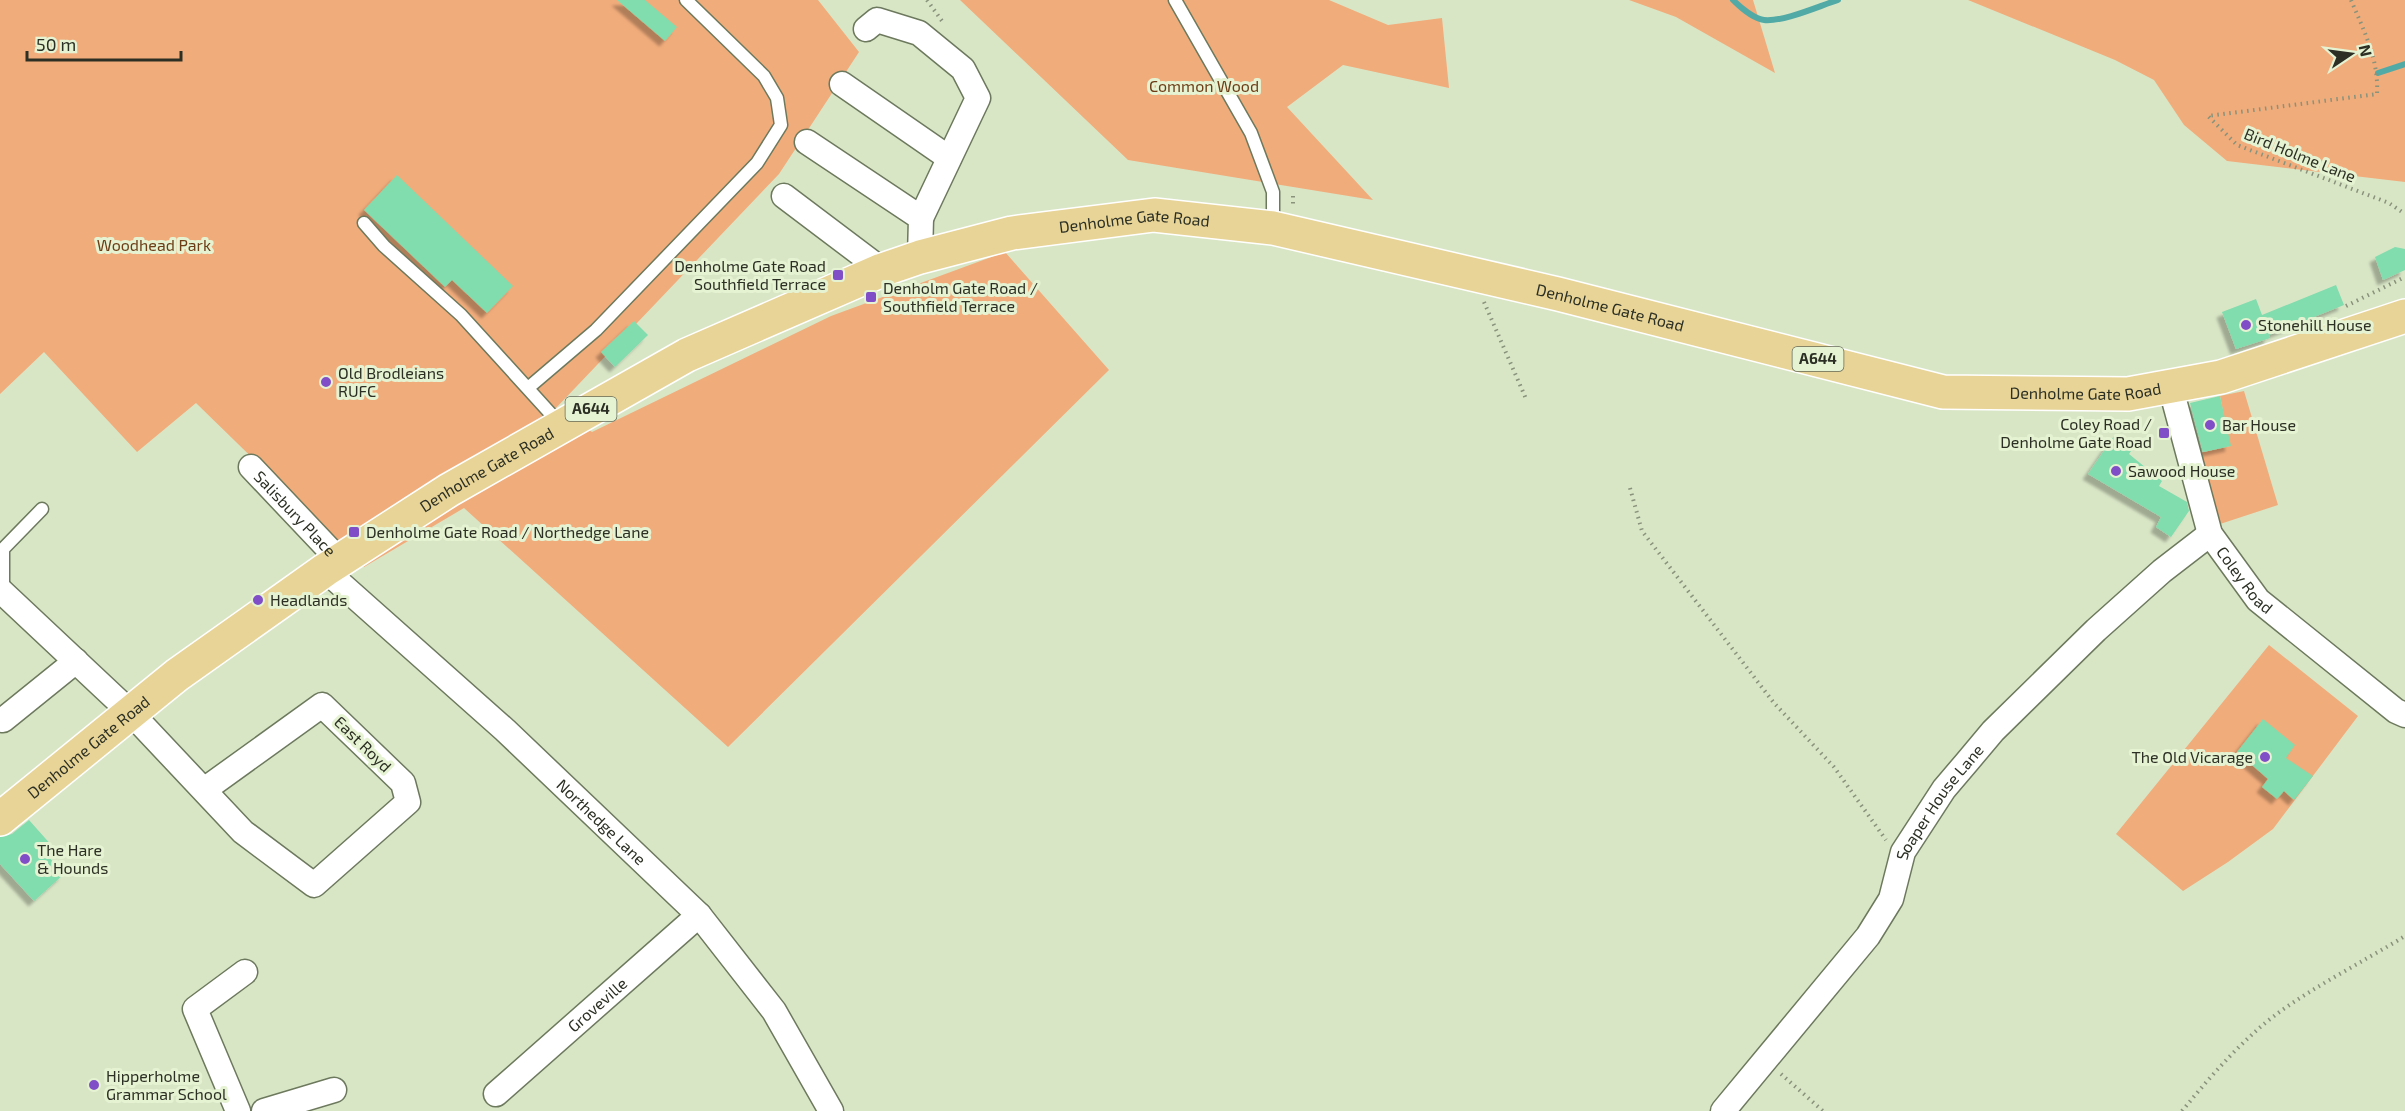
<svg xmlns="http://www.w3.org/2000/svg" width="2405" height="1111" viewBox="0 0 2405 1111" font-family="'Exo 2',sans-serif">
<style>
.green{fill:#f1ac7b}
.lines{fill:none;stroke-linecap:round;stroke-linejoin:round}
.stream{stroke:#52aaa6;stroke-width:6}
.building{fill:#81dcae;filter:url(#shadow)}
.lane-casing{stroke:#6d795d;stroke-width:15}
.street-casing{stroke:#6d795d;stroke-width:27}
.primary-casing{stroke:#fff;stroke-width:36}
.path{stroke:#89927b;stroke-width:4;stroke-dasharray:1.5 4.5;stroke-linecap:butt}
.lane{stroke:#fff;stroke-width:12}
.street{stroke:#fff;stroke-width:24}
.primary{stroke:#e8d497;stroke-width:33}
.poi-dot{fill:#804fc7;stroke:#e6f3d3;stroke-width:2}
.labels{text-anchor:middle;stroke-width:6;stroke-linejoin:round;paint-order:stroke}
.shield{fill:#e6f3d3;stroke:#646a58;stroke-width:1.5}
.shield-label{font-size:15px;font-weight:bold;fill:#2c3024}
.park-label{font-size:16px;fill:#6c3d16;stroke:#e6f3d3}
.street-label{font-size:16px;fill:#2c3024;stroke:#e6f3d3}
.poi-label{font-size:16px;fill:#2c3024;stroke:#e6f3d3;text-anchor:start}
</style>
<defs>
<filter id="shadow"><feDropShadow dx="-5.5" dy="5.5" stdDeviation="1.5" flood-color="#0004"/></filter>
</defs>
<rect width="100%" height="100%" fill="#d9e6c6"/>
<path class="green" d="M 0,0 L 818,0 L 859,52 L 779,174 L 556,408 L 592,432 L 831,316 L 1005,252 L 1109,370 L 728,747 L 464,508 L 364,567 L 196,403 L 137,452 L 44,352 L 0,394 Z
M 960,0 L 1329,0 L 1388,25 L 1442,18 L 1449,88 L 1343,65 L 1287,107 L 1373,200 L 1128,160 Z
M 1629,0 L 1753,0 L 1775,73 L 1676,17 Z
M 1968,0 L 2405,0 L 2405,182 L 2227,161 L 2184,125 L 2154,80 L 2115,60 Z
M 2244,391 L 2278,505 L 2214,526 L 2200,453 L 2230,446 L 2220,396 Z
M 2269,645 L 2358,716 L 2273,829 L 2228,862 L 2183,891 L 2116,834 Z"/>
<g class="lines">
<path class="stream" d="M 1733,0 C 1740,7 1754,19 1764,20 C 1784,22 1819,6 1838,0
M 2378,73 L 2405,64"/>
</g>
<path class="building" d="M 617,0 L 645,0 L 677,27 L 665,41 Z
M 397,175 L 513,286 L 487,313 L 452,280 L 445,287 L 364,210 Z
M 2395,247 L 2405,249 L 2405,270 L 2383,280 L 2375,257 Z
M 2336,285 L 2344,305 L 2269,335 L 2270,338 L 2236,349 L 2222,312 L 2256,299 L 2262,315 Z
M 634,321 L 648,335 L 615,367 L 601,352 Z
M 2220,396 L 2231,446 L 2203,452 L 2190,403 Z
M 2114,436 L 2133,448 L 2129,454 L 2162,481 L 2159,486 L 2187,502 L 2189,511 L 2171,537 L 2156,527 L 2161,517 L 2088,474 Z
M 2263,719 L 2295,745 L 2286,758 L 2313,776 L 2294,800 L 2284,791 L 2277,799 L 2262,787 L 2268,779 L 2237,752 Z
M 29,820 L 53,847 L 46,854 L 64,874 L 34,901 L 0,864 L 0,837 L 12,834 Z"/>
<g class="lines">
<g class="lane-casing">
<path id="lane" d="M 1175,0 L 1251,133 L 1273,192 L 1273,226
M 364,223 L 384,246 L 461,315 L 560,424
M 528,388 L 596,330 L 757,163 L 781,125 L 777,98 L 764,76 L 686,0
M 3,594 L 3,549 L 42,509"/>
</g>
<g class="street-casing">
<g id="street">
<path d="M 866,29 L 877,20 L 919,33 L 963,69 L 978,98 L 921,218"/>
<path d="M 842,84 L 949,158"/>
<path d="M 807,142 L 921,218 L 920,257"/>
<path d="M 784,196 L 882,270"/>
<path id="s1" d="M 2170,385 L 2210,534 L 2258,600 L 2396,711 L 2405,715"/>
<path id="s2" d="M 251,467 L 340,561"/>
<path id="s3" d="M 325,570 L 505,730 L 699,915 L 774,1011 L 831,1111"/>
<path d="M 0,590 L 131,713 L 243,832 L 314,885 L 408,802 L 403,783 L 322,705 L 204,790"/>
<path d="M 3,720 L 76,661"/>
<path id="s4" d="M 496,1094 L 699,915"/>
<path d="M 238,1111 L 195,1009 L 245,972"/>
<path d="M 264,1111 L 334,1090"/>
<path id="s5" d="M 1723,1111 L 1868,936 L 1891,899 L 1903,852 L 1944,789 L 1967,762 L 1993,731 L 2096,630 L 2162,571 L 2210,534"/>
</g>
</g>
<g class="primary-casing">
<g id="primary">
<path id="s6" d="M 0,819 L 177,675 L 325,570 L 449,490 L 687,355 L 882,270 L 920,257 L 1012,233 L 1154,215 L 1273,228 L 1558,294 L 1943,392 L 2128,394 L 2221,377 L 2405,316"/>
</g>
</g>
<path class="path" d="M 927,0 L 942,21
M 2351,0 C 2364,31 2379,60 2377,94 L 2208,116 L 2237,145 L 2389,203 L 2405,214
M 1293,196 L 1293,207
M 1484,302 L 1527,401
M 2346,306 L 2405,277
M 1630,488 L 1642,531 L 1774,703 L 1834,767 L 1886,840
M 1781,1074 L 1823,1111
M 2182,1111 C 2205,1083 2230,1054 2257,1030 C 2296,995 2360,964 2405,936"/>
<use href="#lane" class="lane"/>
<use href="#street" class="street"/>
<use href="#primary" class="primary"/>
</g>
<g class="poi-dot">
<rect x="832" y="269" width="12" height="12" rx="3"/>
<rect x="865" y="291" width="12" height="12" rx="3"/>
<circle cx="2246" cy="325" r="6"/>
<circle cx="326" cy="382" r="6"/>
<circle cx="2210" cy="425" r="6"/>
<rect x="2158" y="427" width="12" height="12" rx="3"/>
<circle cx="2116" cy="471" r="6"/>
<rect x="348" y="526" width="12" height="12" rx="3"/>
<circle cx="258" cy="600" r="6"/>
<circle cx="2265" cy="757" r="6"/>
<circle cx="25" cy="859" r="6"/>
<circle cx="94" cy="1085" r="6"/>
</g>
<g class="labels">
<g class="shield">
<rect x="1792.5" y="347" width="51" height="24" rx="4.5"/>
<rect x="565.5" y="397" width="51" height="24" rx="4.5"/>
</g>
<g class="shield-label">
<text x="1818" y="364">A644</text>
<text x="591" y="414">A644</text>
</g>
<g class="park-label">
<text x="1204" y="92">Common Wood</text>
<text x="154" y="251">Woodhead Park</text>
</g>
<g class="street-label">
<text transform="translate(2300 155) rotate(22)" y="6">Bird Holme Lane</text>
<text dy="6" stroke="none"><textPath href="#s6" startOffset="1302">Denholme Gate Road</textPath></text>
<text dy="6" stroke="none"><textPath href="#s6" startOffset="1788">Denholme Gate Road</textPath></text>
<text dy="6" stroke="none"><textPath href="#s6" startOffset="2274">Denholme Gate Road</textPath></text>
<text dy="6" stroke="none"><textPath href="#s6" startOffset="600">Denholme Gate Road</textPath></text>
<text dy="6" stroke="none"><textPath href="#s2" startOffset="64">Salisbury Place</textPath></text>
<text dy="6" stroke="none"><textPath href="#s1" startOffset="212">Coley Road</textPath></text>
<text transform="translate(363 744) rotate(44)" y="6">East Royd</text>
<text dy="6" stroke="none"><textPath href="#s6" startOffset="114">Denholme Gate Road</textPath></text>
<text dy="6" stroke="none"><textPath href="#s5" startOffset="381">Soaper House Lane</textPath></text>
<text dy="6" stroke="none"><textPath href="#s3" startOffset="374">Northedge Lane</textPath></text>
<text dy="6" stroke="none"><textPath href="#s4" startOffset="135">Groveville</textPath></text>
</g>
<g class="poi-label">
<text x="826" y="272" text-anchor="end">Denholme Gate Road<tspan x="826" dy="18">Southfield Terrace</tspan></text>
<text x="883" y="294">Denholm Gate Road /<tspan x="883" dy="18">Southfield Terrace</tspan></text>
<text x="2258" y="331">Stonehill House</text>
<text x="338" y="379">Old Brodleians<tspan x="338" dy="18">RUFC</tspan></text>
<text x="2152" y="430" text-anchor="end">Coley Road /<tspan x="2152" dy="18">Denholme Gate Road</tspan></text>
<text x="2222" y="431">Bar House</text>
<text x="2128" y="477">Sawood House</text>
<text x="366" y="538">Denholme Gate Road / Northedge Lane</text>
<text x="270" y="606">Headlands</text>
<text x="2253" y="763" text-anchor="end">The Old Vicarage</text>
<text x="37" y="856">The Hare<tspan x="37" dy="18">&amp; Hounds</tspan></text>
<text x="106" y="1082">Hipperholme<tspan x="106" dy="18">Grammar School</tspan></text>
</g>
</g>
<g transform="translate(2351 54) rotate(77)" stroke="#e6f3d3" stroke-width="4.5" paint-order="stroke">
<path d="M0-4.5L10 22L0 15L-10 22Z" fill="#2c3024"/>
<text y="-9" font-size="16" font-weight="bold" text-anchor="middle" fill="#2c3024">N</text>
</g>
<path d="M27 51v9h154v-9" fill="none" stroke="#2c3024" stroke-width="3"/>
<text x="36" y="51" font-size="18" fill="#2c3024" stroke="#e6f3d3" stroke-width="4.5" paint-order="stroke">50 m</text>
</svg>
